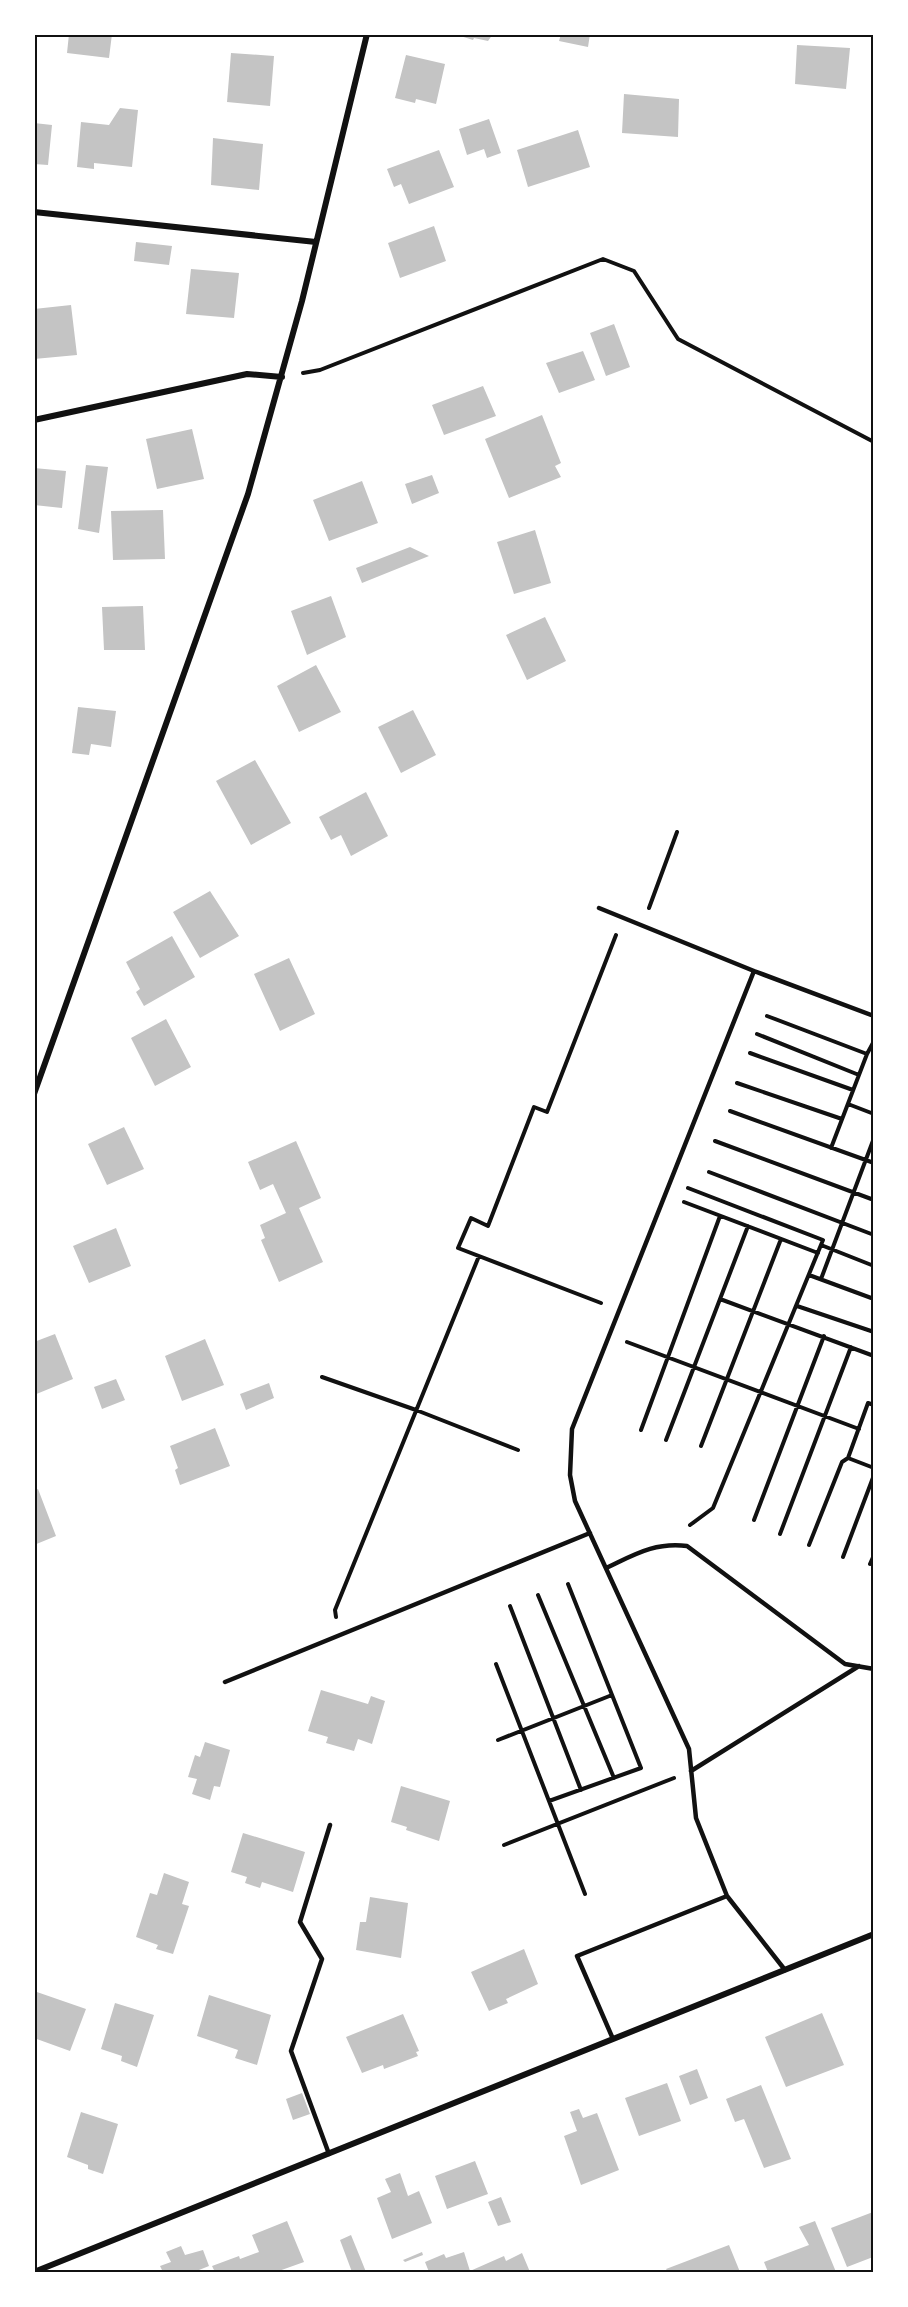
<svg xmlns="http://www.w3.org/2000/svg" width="908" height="2307" viewBox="0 0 908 2307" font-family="'PT Sans',sans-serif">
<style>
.building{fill:#c4c4c4}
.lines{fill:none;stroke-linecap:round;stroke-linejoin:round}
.path{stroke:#111;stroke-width:4}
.service{stroke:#111;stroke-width:4.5}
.minor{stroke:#111;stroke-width:6}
.neatline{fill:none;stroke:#111;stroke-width:2}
</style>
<rect width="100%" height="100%" fill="#fff"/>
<path class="building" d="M 69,34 L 112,34 L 109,58 L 67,53 Z
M 454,34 L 493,34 L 488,41 L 474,38 L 473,40 Z
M 561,34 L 590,34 L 588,47 L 559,41 Z
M 797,45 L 850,48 L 846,89 L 795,84 Z
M 231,53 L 274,56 L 270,106 L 227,102 Z
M 406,55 L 445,64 L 436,104 L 416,99 L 415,103 L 395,98 Z
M 624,94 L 679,99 L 678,137 L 622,133 Z
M 120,108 L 138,110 L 132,167 L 94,163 L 94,169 L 77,167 L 81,122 L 109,125 Z
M 489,119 L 501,153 L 487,158 L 484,149 L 467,155 L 459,129 Z
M 34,123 L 52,125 L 48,165 L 34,164 Z
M 578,130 L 590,167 L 528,187 L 517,150 Z
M 213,138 L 263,144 L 259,190 L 211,185 Z
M 439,150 L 454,187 L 409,204 L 401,184 L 394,187 L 387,169 Z
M 434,226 L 446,261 L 400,278 L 388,243 Z
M 136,242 L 172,246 L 169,265 L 134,261 Z
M 191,269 L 239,273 L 234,318 L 186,314 Z
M 71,305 L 77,355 L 34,359 L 34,309 Z
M 614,324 L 630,367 L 606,376 L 590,333 Z
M 583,351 L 595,380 L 559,393 L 546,363 Z
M 483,386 L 496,416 L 444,435 L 432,405 Z
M 542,415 L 561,463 L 555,466 L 561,477 L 509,498 L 485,439 Z
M 192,429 L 204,479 L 157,489 L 146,439 Z
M 86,465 L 108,467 L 99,533 L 78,529 Z
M 34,468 L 66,471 L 62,508 L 34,505 Z
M 432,475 L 439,493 L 412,504 L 405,484 Z
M 362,481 L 378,523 L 329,541 L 313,500 Z
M 163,510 L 165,559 L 113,560 L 111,511 Z
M 535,530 L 551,583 L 514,594 L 497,542 Z
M 410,547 L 429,556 L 362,583 L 356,568 Z
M 331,596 L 346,637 L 307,655 L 291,611 Z
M 143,606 L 145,650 L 104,650 L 102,607 Z
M 545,617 L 566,661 L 527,680 L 506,635 Z
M 316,665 L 341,712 L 299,732 L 277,686 Z
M 78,707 L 116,711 L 111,747 L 91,744 L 89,755 L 72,753 Z
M 413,710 L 436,755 L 401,773 L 378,727 Z
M 255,760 L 291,823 L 251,845 L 216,781 Z
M 366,792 L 388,836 L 351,856 L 341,835 L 331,840 L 319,817 Z
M 210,891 L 239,936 L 200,958 L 173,912 Z
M 172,936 L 195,977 L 144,1006 L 136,992 L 140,989 L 126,962 Z
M 289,958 L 315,1014 L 280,1031 L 254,974 Z
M 166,1019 L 191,1067 L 155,1086 L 131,1038 Z
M 124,1127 L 144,1169 L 107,1185 L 88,1144 Z
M 296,1141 L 321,1198 L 299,1208 L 323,1262 L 279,1282 L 261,1240 L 265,1238 L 260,1225 L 286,1213 L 273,1184 L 260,1190 L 248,1162 Z
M 116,1228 L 131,1266 L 89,1283 L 73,1246 Z
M 55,1334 L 73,1379 L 34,1395 L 34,1342 Z
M 205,1339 L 224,1385 L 182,1401 L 165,1356 Z
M 116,1379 L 125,1400 L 102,1409 L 94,1387 Z
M 269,1383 L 274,1398 L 246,1410 L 240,1394 Z
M 215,1428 L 230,1466 L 180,1485 L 175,1470 L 178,1468 L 170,1446 Z
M 38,1489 L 56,1536 L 34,1545 L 34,1491 Z
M 321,1690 L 368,1704 L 371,1696 L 385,1701 L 372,1744 L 358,1739 L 354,1751 L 326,1743 L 328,1737 L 308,1731 Z
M 205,1742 L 230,1750 L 220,1787 L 214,1786 L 210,1800 L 192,1794 L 197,1779 L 188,1777 L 195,1755 L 200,1757 Z
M 401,1786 L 450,1801 L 439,1841 L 406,1830 L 407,1827 L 391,1822 Z
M 243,1833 L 305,1852 L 293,1892 L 262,1882 L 260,1888 L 245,1883 L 247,1877 L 231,1872 Z
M 164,1873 L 189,1882 L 182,1904 L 189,1906 L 173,1954 L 156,1949 L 158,1945 L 136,1937 L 150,1893 L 157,1895 Z
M 370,1897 L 408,1903 L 401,1958 L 356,1950 L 360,1922 L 366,1922 Z
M 524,1949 L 538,1984 L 506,1999 L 508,2003 L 489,2011 L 471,1972 Z
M 34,1991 L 86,2009 L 70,2051 L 34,2038 Z
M 209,1995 L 271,2015 L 257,2065 L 235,2058 L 238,2050 L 197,2036 Z
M 115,2003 L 154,2015 L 137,2067 L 121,2061 L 122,2056 L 101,2049 Z
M 822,2013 L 844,2065 L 786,2087 L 765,2037 Z
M 403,2014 L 419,2051 L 416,2052 L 418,2056 L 384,2069 L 383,2065 L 362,2073 L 346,2037 Z
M 697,2069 L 708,2098 L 690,2105 L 679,2076 Z
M 667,2083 L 681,2121 L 639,2136 L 625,2098 Z
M 761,2085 L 791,2159 L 764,2168 L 744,2119 L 735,2122 L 726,2099 Z
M 302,2093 L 310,2114 L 293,2120 L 286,2099 Z
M 579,2109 L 583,2118 L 597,2113 L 619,2170 L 581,2185 L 564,2136 L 577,2131 L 570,2112 Z
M 81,2112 L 118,2124 L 103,2174 L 88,2169 L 88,2165 L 67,2157 Z
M 475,2161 L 488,2194 L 447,2209 L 435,2176 Z
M 400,2173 L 408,2196 L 419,2191 L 432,2223 L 392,2239 L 377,2198 L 391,2192 L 385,2179 Z
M 501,2197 L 511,2222 L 498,2226 L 488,2202 Z
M 873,2212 L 873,2257 L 847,2267 L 831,2228 Z
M 287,2221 L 304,2262 L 276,2272 L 215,2272 L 212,2266 L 239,2256 L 240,2259 L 259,2252 L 252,2235 Z
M 815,2221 L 836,2272 L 768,2272 L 764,2262 L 809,2245 L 799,2227 Z
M 351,2235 L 360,2257 L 366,2272 L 352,2272 L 340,2240 Z
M 729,2245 L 740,2272 L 668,2272 L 666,2269 Z
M 181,2246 L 185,2255 L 203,2250 L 209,2266 L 194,2272 L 163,2272 L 160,2266 L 171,2262 L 166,2252 Z
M 422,2252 L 423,2255 L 405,2262 L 403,2260 Z
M 464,2252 L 470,2271 L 504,2256 L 506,2261 L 522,2253 L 530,2272 L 429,2272 L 425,2262 L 444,2254 L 446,2258 Z"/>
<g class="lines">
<path class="path" d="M 303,373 L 320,370 L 603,259 L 634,271 L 678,339 L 874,442
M 649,908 L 677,832
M 767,1016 L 867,1054 L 874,1041
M 757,1034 L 859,1075
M 750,1053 L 853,1090
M 737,1083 L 842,1119
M 848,1104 L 874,1114
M 730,1111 L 874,1163
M 715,1141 L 874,1200
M 831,1148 L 867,1054
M 709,1172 L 874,1235
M 688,1188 L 823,1240 L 713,1508 L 690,1525
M 684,1202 L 818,1253
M 821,1245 L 874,1266
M 809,1275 L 874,1299
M 821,1279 L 874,1138
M 720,1299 L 874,1356
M 601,1303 L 458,1248 L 471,1218 L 488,1226 L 534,1107 L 547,1112 L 616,935
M 797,1306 L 874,1332
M 627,1342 L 859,1429
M 322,1377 L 416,1410 L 518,1450
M 874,1405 L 868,1403 L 848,1458 L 874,1468
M 641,1430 L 720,1216
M 666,1440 L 748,1226
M 701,1446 L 781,1239
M 754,1520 L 824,1336
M 780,1534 L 851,1347
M 809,1545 L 842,1462 L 848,1458
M 843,1557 L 874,1475
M 870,1564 L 874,1555
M 538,1595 L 614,1778
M 510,1606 L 581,1790
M 336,1617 L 335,1610 L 479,1256
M 496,1664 L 549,1801 L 641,1768 L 568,1584
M 498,1740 L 612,1695
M 549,1801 L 585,1894
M 504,1845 L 674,1778"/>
<path class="service" d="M 599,908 L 754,971
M 606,1568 C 634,1555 654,1542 687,1546 L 845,1664 L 874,1669
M 225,1682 L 590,1533
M 691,1771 L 859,1666
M 727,1896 L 696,1818 L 689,1749 L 575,1501 L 570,1475 L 572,1429 L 754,971 L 874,1016
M 613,2039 L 577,1956 L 727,1896 L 785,1970
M 329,2154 L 291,2051 L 322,1959 L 300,1922 L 330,1825"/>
<path class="minor" d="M 34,212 L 316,242
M 34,420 L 247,374 L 282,377
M 34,1094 L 248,494 L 302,301 L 367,34
M 34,2272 L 874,1934"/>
</g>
<rect width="908" height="2307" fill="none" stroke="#ffffff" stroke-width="72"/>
<rect x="36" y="36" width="836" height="2235" class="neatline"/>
</svg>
